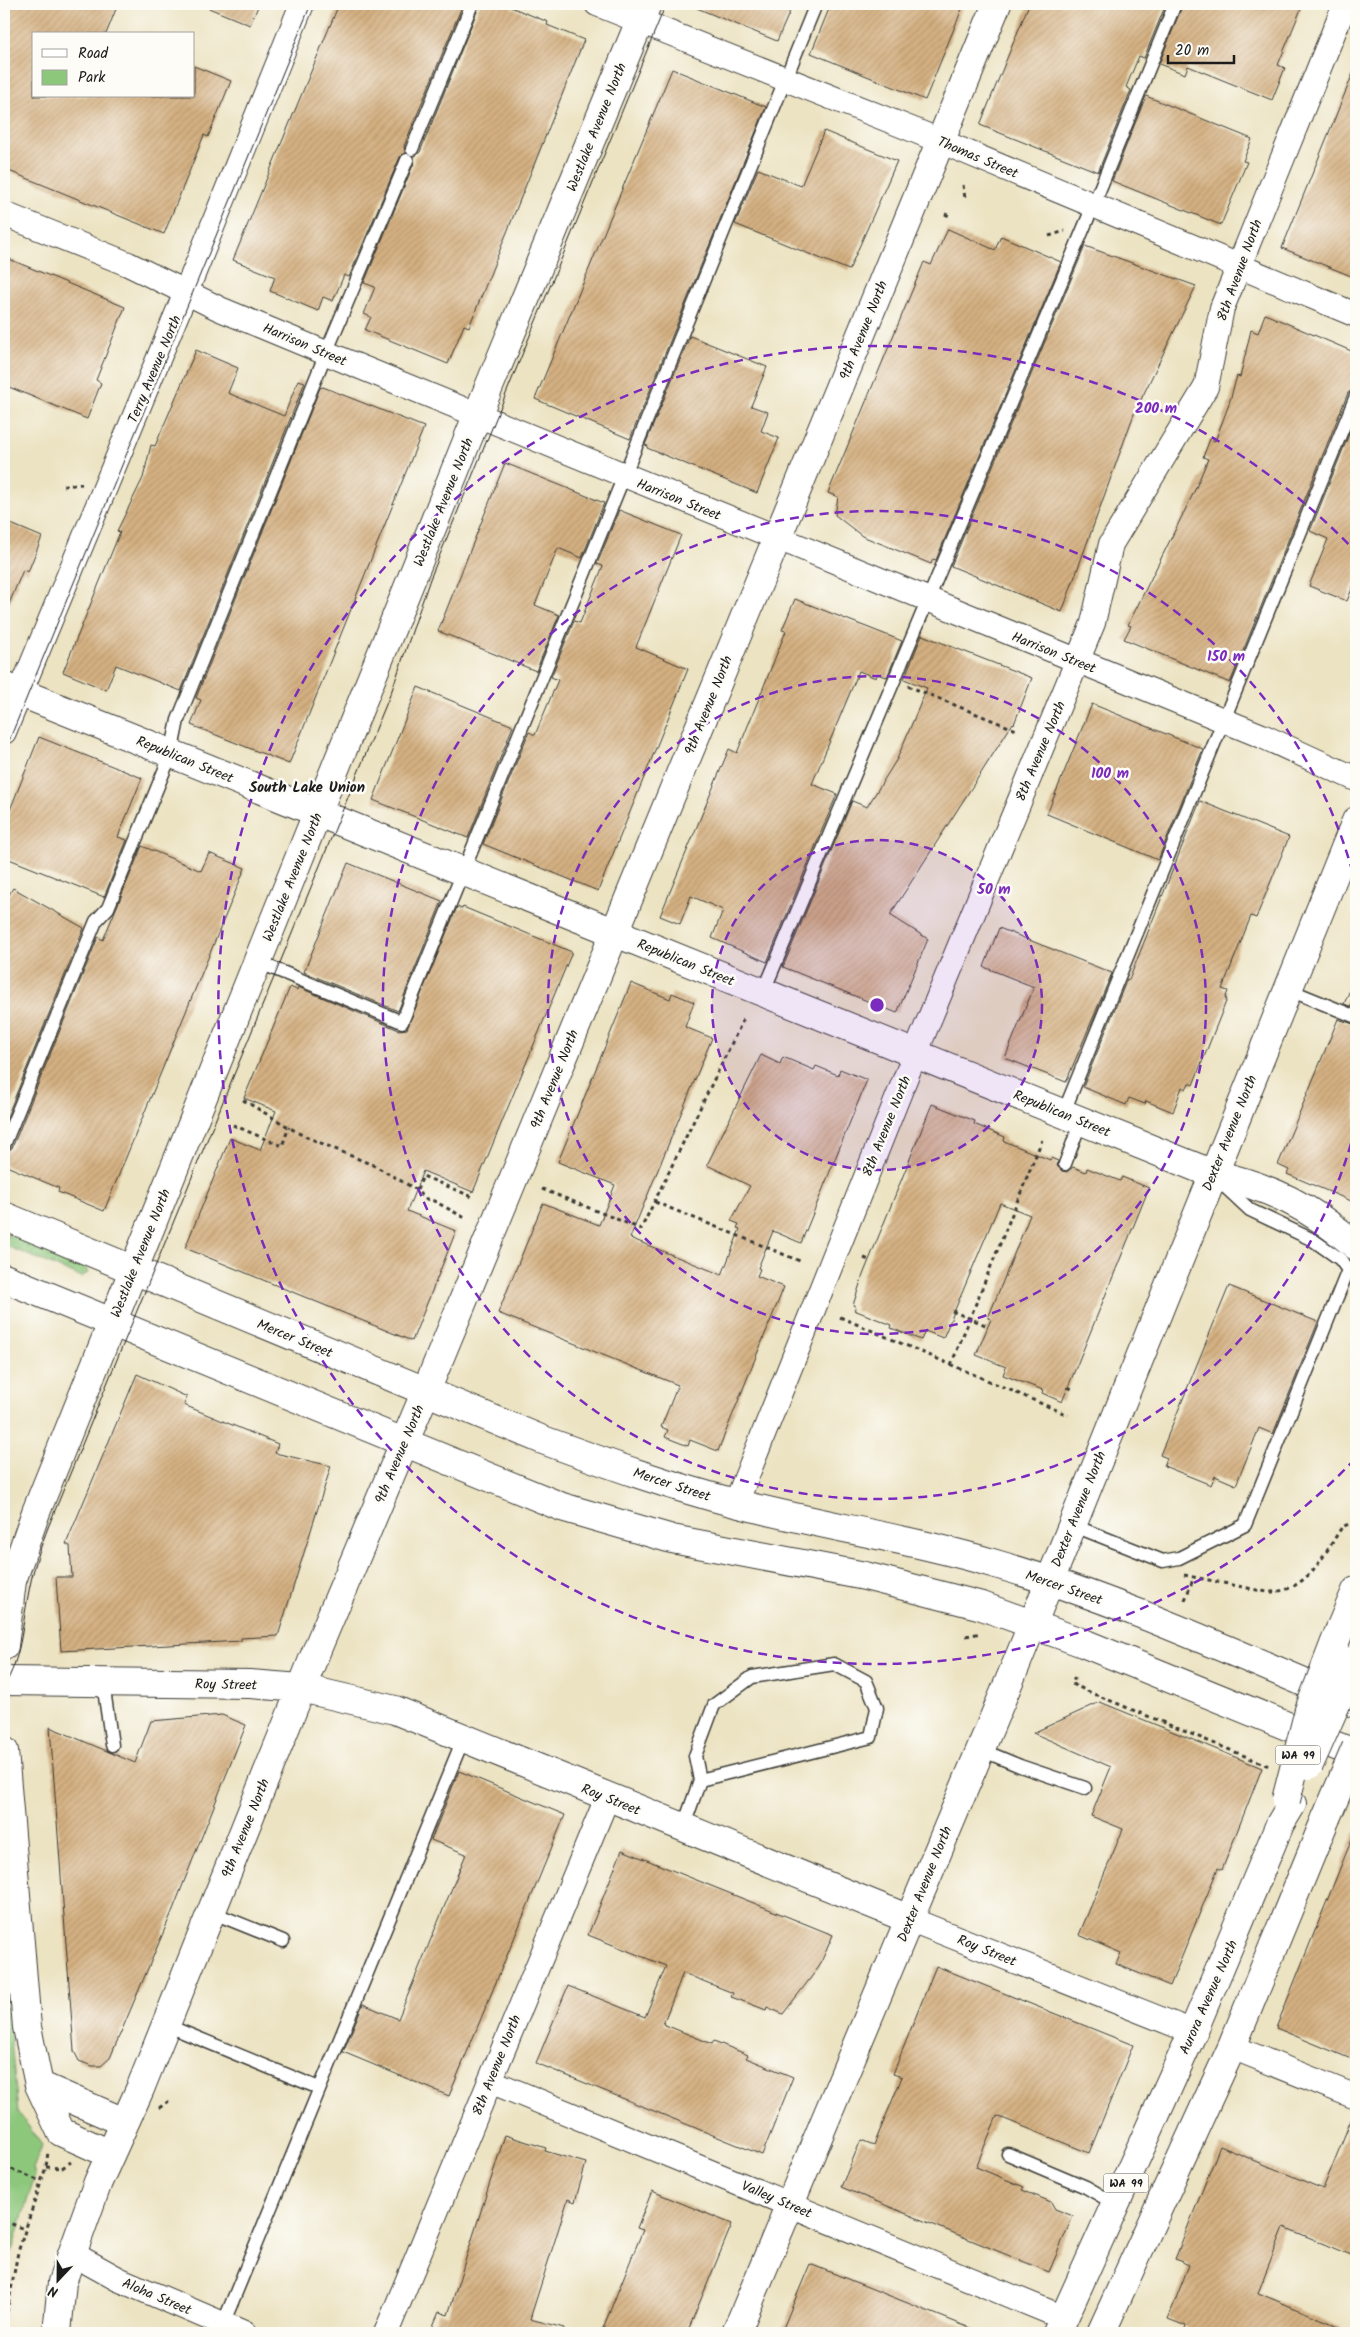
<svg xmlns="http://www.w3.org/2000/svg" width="1360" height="2337" viewBox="0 0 1360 2337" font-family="Kalam,sans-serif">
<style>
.grass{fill:url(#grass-dots);stroke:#54724c}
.green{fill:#8dc77b;stroke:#54724c}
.building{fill:url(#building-hatch)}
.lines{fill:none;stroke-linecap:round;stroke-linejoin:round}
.lane-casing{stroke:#3b3a35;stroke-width:15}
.street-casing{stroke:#3b3a35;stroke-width:26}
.secondary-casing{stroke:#3b3a35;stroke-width:30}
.primary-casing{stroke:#3b3a35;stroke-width:30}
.highway-casing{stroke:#3b3a35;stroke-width:30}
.path{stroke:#3b3a35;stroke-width:3;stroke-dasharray:4 4;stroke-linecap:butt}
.lane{stroke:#fff;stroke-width:12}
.street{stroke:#fff;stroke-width:24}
.secondary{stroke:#fff;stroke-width:28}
.primary{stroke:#fff;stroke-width:28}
.highway{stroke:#fff;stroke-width:28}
.tram{stroke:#1c1c1c;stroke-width:1}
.highway-bridge-casing{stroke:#3b3a35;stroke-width:30;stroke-linecap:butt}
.highway-bridge{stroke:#fff;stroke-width:28}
.ring{fill:none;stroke:#7b2cbf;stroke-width:2.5;stroke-dasharray:9 6}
.labels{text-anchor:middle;stroke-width:5;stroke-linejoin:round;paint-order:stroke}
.shield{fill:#fdfcf7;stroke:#605f5e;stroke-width:1}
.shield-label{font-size:12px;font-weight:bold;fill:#1c1c1c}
.street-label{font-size:14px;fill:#1c1c1c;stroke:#fdfcf7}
.neighbourhood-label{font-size:15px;font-weight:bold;fill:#1c1c1c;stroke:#fdfcf7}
.centre{fill:#7b2cbf;stroke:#fdfcf7;stroke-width:2.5}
.ring-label{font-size:15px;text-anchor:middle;font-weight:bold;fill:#7b2cbf;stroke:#fdfcf7;stroke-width:5;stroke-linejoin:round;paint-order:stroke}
</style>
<defs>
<pattern id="grass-dots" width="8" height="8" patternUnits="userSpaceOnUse" patternTransform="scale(1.25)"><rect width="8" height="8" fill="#8dc77b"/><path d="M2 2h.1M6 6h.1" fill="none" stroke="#79aa6a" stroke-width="1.8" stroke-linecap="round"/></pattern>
<pattern id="building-hatch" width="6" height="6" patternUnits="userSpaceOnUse" patternTransform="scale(1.25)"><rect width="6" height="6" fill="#d4b081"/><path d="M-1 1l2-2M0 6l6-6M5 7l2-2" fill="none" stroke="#b5976f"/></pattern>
</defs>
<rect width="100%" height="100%" fill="#fdfcf7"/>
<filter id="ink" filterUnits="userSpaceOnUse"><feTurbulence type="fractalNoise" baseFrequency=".02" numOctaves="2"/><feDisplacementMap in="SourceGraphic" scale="10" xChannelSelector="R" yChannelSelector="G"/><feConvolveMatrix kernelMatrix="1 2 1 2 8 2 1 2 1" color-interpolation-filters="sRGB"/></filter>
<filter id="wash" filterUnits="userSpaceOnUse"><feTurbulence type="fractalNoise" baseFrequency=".0096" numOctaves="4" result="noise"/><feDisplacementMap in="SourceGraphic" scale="20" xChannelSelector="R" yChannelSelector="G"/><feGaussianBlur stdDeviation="1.12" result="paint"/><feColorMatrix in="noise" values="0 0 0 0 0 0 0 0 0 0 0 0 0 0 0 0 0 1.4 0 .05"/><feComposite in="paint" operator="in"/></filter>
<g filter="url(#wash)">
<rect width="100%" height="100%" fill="#ece3c2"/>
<path class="grass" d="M 4,1233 L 85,1266 L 88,1273 L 81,1277 L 4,1245 Z"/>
<path class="green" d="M 4,1968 L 18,2112 L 42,2145 L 33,2169 L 35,2175 L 4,2277 Z"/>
<g id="blocks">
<path class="building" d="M 4,4 L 118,4 L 106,34 L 34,34 L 34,96 L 194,96 L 194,66 L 231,81 L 208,137 L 204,135 L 164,234 L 4,169 Z
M 199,4 L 259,4 L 250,25 Z
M 339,4 L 463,4 L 404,146 L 405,152 L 400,157 L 349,277 L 344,275 L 333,301 L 323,297 L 318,311 L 270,291 L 275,277 L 233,260 Z
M 480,4 L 503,4 L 548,22 L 547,25 L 584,40 L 469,327 L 464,325 L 448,364 L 365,330 L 371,317 L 364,314 L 375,287 L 364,283 L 414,163 L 414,157 L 420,152 Z
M 687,4 L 793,4 L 777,41 Z
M 831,4 L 964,4 L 925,100 L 811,53 Z
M 1029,4 L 1166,4 L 1144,58 L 1139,56 L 1126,87 L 1131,90 L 1098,172 L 980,125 Z
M 1183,4 L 1303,4 L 1278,65 L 1285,68 L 1272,100 L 1188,66 L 1185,74 L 1159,64 Z
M 1356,66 L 1356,278 L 1282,248 Z
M 672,69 L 766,107 L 630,439 L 535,399 Z
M 1146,96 L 1252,139 L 1243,161 L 1247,162 L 1221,225 L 1112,181 Z
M 824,131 L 897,161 L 849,270 L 735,224 L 758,169 L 801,186 Z
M 948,229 L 995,250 L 1001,236 L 1061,262 L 936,560 L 933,559 L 931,564 L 862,536 L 835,515 L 838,497 L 828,493 L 924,262 L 931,265 Z
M 1085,246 L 1196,286 L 1134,414 L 1062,612 L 951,566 Z
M 4,257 L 125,307 L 96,380 L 101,383 L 87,419 L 4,385 Z
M 1265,314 L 1356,353 L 1356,388 L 1348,393 L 1230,683 L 1124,639 L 1131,626 L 1128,625 L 1194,492 L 1208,459 L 1203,457 L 1210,439 L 1215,441 L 1228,407 L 1237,376 L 1240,377 L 1251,330 L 1258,333 Z
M 690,336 L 767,367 L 751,406 L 768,412 L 761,431 L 779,438 L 757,493 L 647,448 L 648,446 L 645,445 Z
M 196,350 L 238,368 L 228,393 L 284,416 L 298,380 L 305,382 L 181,691 L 116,665 L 106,690 L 63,672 L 120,532 L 117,531 L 143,478 L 151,445 L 155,446 Z
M 323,387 L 424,427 L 289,764 L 191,725 L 201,700 L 196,698 L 320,388 Z
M 1356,417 L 1356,579 L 1347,601 L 1309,586 L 1328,539 L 1310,531 Z
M 505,463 L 604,503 L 582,558 L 558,548 L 535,605 L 559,615 L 536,671 L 438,631 Z
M 619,510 L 681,535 L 636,647 L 688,669 L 598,891 L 483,844 L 529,732 L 535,735 L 558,680 L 551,677 L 574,621 L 580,623 L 603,566 L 597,564 Z
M 4,521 L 42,537 L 28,572 L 23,570 L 4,616 Z
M 795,599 L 902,641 L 887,677 L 877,674 L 876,678 L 859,671 L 812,784 L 837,794 L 767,962 L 712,938 L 723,910 L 691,896 L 680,924 L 660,916 L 729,749 L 737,753 L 786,631 L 782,630 Z
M 922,635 L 1032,678 L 1014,724 L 1013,723 L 890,915 L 928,939 L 897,1013 L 783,967 L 852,801 L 867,807 L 897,759 L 927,688 L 904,679 Z
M 418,687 L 513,726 L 468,838 L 373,800 Z
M 1092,704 L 1203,749 L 1158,860 L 1047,814 Z
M 39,737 L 142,778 L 118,837 L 127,840 L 104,897 L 4,857 L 4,825 Z
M 1200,801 L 1289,837 L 1256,918 L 1251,916 L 1222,989 L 1228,991 L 1225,999 L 1227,999 L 1193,1085 L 1189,1083 L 1186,1089 L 1182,1087 L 1173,1112 L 1146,1101 L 1145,1104 L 1129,1098 L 1126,1105 L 1083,1087 L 1127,979 L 1129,980 Z
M 142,846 L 201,871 L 209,853 L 245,868 L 104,1211 L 58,1192 L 59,1188 L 4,1165 L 4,1153 L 12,1148 L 98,937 L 103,940 Z
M 348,863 L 442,901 L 398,1011 L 304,972 Z
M 13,888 L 84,928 L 4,1124 L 4,903 Z
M 457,907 L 462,909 L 463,907 L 572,952 L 473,1192 L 423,1171 L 407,1211 L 456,1231 L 412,1341 L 185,1248 L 230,1138 L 260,1150 L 276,1111 L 244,1098 L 290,987 L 297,990 L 298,987 L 399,1030 L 407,1029 Z
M 999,928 L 1112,973 L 1066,1082 L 1005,1058 L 1034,987 L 984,967 Z
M 1356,976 L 1356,1008 L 1344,1004 Z
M 631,983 L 670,999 L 672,993 L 694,1002 L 685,1027 L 712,1038 L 630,1238 L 722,1275 L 740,1229 L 737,1228 L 739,1224 L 731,1221 L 750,1186 L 707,1165 L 761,1055 L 780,1064 L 783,1057 L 814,1070 L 816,1066 L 838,1075 L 840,1069 L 867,1080 L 801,1243 L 773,1231 L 758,1268 L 760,1269 L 757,1276 L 784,1287 L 718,1451 L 690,1440 L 688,1446 L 665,1437 L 668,1430 L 661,1427 L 678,1385 L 498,1313 L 543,1203 L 599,1225 L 615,1185 L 558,1162 Z
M 1338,1019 L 1356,1025 L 1356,1203 L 1287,1174 L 1289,1170 L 1278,1165 Z
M 932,1104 L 975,1121 L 974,1124 L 1005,1137 L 1004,1141 L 1050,1160 L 1051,1158 L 1058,1161 L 1057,1166 L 1062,1171 L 1067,1172 L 1073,1167 L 1086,1172 L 1087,1168 L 1120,1181 L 1122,1177 L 1149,1188 L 1062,1402 L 1042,1393 L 1043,1390 L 1003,1375 L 1006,1367 L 976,1355 L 991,1319 L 988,1318 L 1030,1215 L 1000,1203 L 943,1338 L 925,1331 L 921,1340 L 891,1328 L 892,1325 L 854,1310 L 856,1307 L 853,1305 L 863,1275 Z
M 1229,1286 L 1318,1322 L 1273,1434 L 1259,1428 L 1236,1485 L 1215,1476 L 1211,1485 L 1164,1466 L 1167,1458 L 1160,1455 Z
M 137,1374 L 187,1397 L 184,1405 L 278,1444 L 275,1453 L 331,1466 L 278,1636 L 241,1638 L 241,1641 L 61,1651 L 56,1577 L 72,1577 L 70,1546 L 66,1544 Z
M 1100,1702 L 1262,1768 L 1222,1870 L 1218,1868 L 1170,1986 L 1116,1964 L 1121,1953 L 1079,1935 L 1123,1829 L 1091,1816 L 1111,1767 L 1033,1733 Z
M 222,1715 L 246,1725 L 172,1912 L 110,2058 L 101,2066 L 92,2066 L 79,2061 L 74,2051 L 50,1727 L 135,1763 L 151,1721 Z
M 459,1771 L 565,1815 L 449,2096 L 343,2052 L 363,2004 L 398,2019 L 466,1854 L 431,1840 Z
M 1355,1831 L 1356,1831 L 1356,2061 L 1276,2028 Z
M 622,1850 L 833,1935 L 819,1967 L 783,2014 L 767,2007 L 766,2010 L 748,2003 L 731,1997 L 733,1993 L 683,1973 L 663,2024 L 712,2044 L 714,2041 L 748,2055 L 746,2058 L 793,2077 L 762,2155 L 536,2063 L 568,1986 L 645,2017 L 666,1966 L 588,1935 Z
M 936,1966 L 1133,2045 L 1089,2153 L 997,2116 L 976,2167 L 1024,2187 L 1022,2190 L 1051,2202 L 1055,2209 L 1073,2216 L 1049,2272 L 841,2187 L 861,2140 L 874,2145 L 902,2077 L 893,2074 Z
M 1355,2110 L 1356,2257 L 1284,2227 L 1258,2293 L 1355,2333 L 1184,2333 L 1186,2326 L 1168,2319 L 1189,2265 L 1175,2259 L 1220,2146 L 1323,2189 Z
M 505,2135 L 546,2148 L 545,2151 L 586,2163 L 575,2202 L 568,2199 L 530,2319 L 564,2328 L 563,2333 L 430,2333 L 439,2312 L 448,2315 Z
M 652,2191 L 732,2224 L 687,2333 L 601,2333 L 643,2230 L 637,2228 Z
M 810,2264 L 980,2332 L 980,2333 L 781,2333 Z"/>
</g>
</g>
<g filter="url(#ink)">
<use href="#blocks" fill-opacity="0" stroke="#3b3a35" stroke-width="1"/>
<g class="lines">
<g class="lane-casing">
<path id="lane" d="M 412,149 L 472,4
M 258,962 L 402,1022 L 816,4
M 1287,989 L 1356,1017
M 763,993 L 1093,206 L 1175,4
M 1063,1114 L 1356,396
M 4,1145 L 96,921 L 108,908 L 171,754 L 178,720 L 326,353 L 407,160
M 1065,1164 L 1081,1121
M 1072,1525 L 1163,1561 L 1179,1558 L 1245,1525 L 1348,1270 L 1340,1259 L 1313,1240 L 1250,1210 L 1221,1183
M 103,1683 L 112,1745
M 979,1749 L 1020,1766 L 1085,1788
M 683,1828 L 700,1780 L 871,1737 L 877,1708 L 866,1681 L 834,1664 L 752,1677 L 714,1705 L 695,1756 L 700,1780
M 211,1912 L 283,1941
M 166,2025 L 319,2088
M 1008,2154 L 1086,2187 L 1117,2205
M 223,2324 L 464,1737"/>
</g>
<g class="street-casing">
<path id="street" d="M 597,4 L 916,131 L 1356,315
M 4,214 L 128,264 L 220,309 L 326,353 L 1262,736 L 1356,779
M 4,732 L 186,292 L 302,4
M 736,1503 L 915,1054 L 1093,623 L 1111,544 L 1206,387 L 1222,308 L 1345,4
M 909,1919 L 1193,2032
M 1232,2047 L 1356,2097
M 490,2081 L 1064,2318
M 71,2253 L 118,2279 L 244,2333
M 386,2333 L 607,1798"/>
</g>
<g class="secondary-casing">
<path id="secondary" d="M 4,686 L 1213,1174
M 4,1646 L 12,1581 L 36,1512 L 477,416 L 647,4
M 4,1681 L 250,1684 L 301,1688 L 395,1710 L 909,1919
M 4,1751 L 27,2027 L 39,2085 L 61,2132 L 110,2154
M 39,2085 L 124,2122
M 57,2333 L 62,2282 L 98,2182 L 140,2089 L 318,1647 L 426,1391 L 997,4
M 736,2333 L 1018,1660 L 1356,821"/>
</g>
<g class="primary-casing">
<path id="primary" d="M 4,1216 L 543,1440 C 606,1463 669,1486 735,1503 C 823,1526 912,1539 999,1565 C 1120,1600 1240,1656 1356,1704
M 4,1278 L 562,1507 L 672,1539 L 865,1576 L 982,1606 L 1083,1643 L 1356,1754"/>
</g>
<g class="highway-casing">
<path id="highway" d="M 1213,1174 C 1271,1187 1311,1207 1356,1246
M 1340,1629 L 1356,1591
M 1057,2333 L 1193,2032 L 1280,1824 L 1292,1804
M 1101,2333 L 1232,2047 L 1326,1818"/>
</g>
<path class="path" d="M 963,185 L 965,198
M 945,214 L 952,217
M 1049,236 L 1065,231
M 63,486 L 82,484
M 908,686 L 1019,731
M 243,1100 L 302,1135 L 375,1166 L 417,1190 L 423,1198 L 434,1201 L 467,1219
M 233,1125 L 282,1146 L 289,1127
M 542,1189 L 641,1229 L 744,1018
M 417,1190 L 423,1176 L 475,1198
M 655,1202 L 800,1261
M 864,1258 L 869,1260
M 952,1311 L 988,1326
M 840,1317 L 1068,1415
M 951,1365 L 1042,1140
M 1068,1387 L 1074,1390
M 1184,1575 L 1267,1592 C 1307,1593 1323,1556 1342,1527 L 1349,1524 L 1356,1526
M 1185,1600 L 1194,1577
M 966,1636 L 981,1633
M 1075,1677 L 1072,1684 L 1094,1694 L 1269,1766
M 159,2108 L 169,2101
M 4,2166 L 40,2181
M 46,2167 L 62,2168 L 71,2162
M 4,2221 L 25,2229
M 4,2328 L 18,2252 L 46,2167 L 48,2152"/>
<use href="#lane" class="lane"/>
<use href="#street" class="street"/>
<use href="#secondary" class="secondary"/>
<use href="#primary" class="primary"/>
<use href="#highway" class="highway"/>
<path class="tram" d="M 4,753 L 311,4
M 4,1686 C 21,1659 22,1627 28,1596 C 32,1572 40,1548 49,1525 L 392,690 L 430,579 L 666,4"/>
<g class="highway-bridge-casing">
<path id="highway-bridge" d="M 1309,1765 L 1356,1659
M 1286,1800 L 1309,1710 L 1340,1629
M 1326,1818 L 1356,1748"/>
</g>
<use href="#highway-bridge" class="highway-bridge"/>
</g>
</g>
<circle cx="877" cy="1005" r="165" fill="#7b2cbf" fill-opacity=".12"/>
<g class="ring">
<circle cx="877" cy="1005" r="165"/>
<circle cx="877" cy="1005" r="329"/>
<path d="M1355 1129A494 494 0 1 1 1355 881"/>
<path d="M1355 1459A659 659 0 1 1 1355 551"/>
</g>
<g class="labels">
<g class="shield">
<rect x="1275.5" y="1745.5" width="45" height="19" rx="4"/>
<rect x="1103.5" y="2173.5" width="45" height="19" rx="4"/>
</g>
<g class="shield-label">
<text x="1298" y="1759">WA 99</text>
<text x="1126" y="2187">WA 99</text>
</g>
<g class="street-label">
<text transform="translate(596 127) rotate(-68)" y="5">Westlake Avenue North</text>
<text transform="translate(978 157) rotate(23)" y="5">Thomas Street</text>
<text transform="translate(1239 270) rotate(-70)" y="5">8th Avenue North</text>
<text transform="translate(863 330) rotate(-68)" y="5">9th Avenue North</text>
<text transform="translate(305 344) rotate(23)" y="5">Harrison Street</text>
<text transform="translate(154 369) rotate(-67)" y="5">Terry Avenue North</text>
<text transform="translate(679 499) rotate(22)" y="5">Harrison Street</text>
<text transform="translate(443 502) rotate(-68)" y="5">Westlake Avenue North</text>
<text transform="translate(1054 652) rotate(22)" y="5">Harrison Street</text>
<text transform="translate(708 705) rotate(-68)" y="5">9th Avenue North</text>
<text transform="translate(1040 751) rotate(-67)" y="5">8th Avenue North</text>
<text transform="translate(185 759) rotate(22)" y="5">Republican Street</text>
<text transform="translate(292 877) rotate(-68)" y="5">Westlake Avenue North</text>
<text transform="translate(686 962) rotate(22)" y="5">Republican Street</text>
<text transform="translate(554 1079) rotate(-68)" y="5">9th Avenue North</text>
<text transform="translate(1062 1113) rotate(22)" y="5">Republican Street</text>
<text transform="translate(886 1126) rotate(-68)" y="5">8th Avenue North</text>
<text transform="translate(1229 1133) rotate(-68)" y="5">Dexter Avenue North</text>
<text transform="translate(140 1253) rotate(-68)" y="5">Westlake Avenue North</text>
<text transform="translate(295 1338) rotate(22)" y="5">Mercer Street</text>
<text transform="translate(399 1454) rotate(-67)" y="5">9th Avenue North</text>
<text transform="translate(672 1484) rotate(18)" y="5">Mercer Street</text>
<text transform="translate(1078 1509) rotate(-68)" y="5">Dexter Avenue North</text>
<text transform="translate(1064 1587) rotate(19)" y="5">Mercer Street</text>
<text transform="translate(226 1684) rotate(1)" y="5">Roy Street</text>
<text transform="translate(611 1799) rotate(22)" y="5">Roy Street</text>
<text transform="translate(245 1828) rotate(-68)" y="5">9th Avenue North</text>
<text transform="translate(924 1884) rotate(-68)" y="5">Dexter Avenue North</text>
<text transform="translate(987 1950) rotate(22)" y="5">Roy Street</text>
<text transform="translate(1208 1997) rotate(-66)" y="5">Aurora Avenue North</text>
<text transform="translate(496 2065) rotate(-68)" y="5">8th Avenue North</text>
<text transform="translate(777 2199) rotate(23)" y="5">Valley Street</text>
<text transform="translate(157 2296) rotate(23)" y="5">Aloha Street</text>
</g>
<g class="neighbourhood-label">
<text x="307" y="792">South Lake Union</text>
</g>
</g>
<circle cx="877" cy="1005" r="8" class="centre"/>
<g class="ring-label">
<text x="1156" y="413">200 m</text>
<text x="1226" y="661">150 m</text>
<text x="1110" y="778">100 m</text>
<text x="994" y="894">50 m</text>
</g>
<rect width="1360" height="2337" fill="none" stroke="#fdfcf7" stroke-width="20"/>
<rect x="32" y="32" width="162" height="65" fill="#fdfcf7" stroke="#a3a29f"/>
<rect x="42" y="49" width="25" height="8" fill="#ffffff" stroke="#a3a29f"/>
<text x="78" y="58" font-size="15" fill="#1c1c1c">Road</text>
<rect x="42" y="70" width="25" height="15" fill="#8dc77b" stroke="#a3a29f"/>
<text x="78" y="82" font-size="15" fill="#1c1c1c">Park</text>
<g transform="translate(58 2280) rotate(202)" stroke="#fdfcf7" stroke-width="4" paint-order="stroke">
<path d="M0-4L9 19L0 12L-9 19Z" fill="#1c1c1c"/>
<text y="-8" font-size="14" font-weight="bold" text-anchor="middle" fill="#1c1c1c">N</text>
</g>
<path d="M1168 55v8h66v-8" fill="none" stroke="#1c1c1c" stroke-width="2.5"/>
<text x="1175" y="55" font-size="15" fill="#1c1c1c" stroke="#fdfcf7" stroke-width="4" paint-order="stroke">20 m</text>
</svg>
